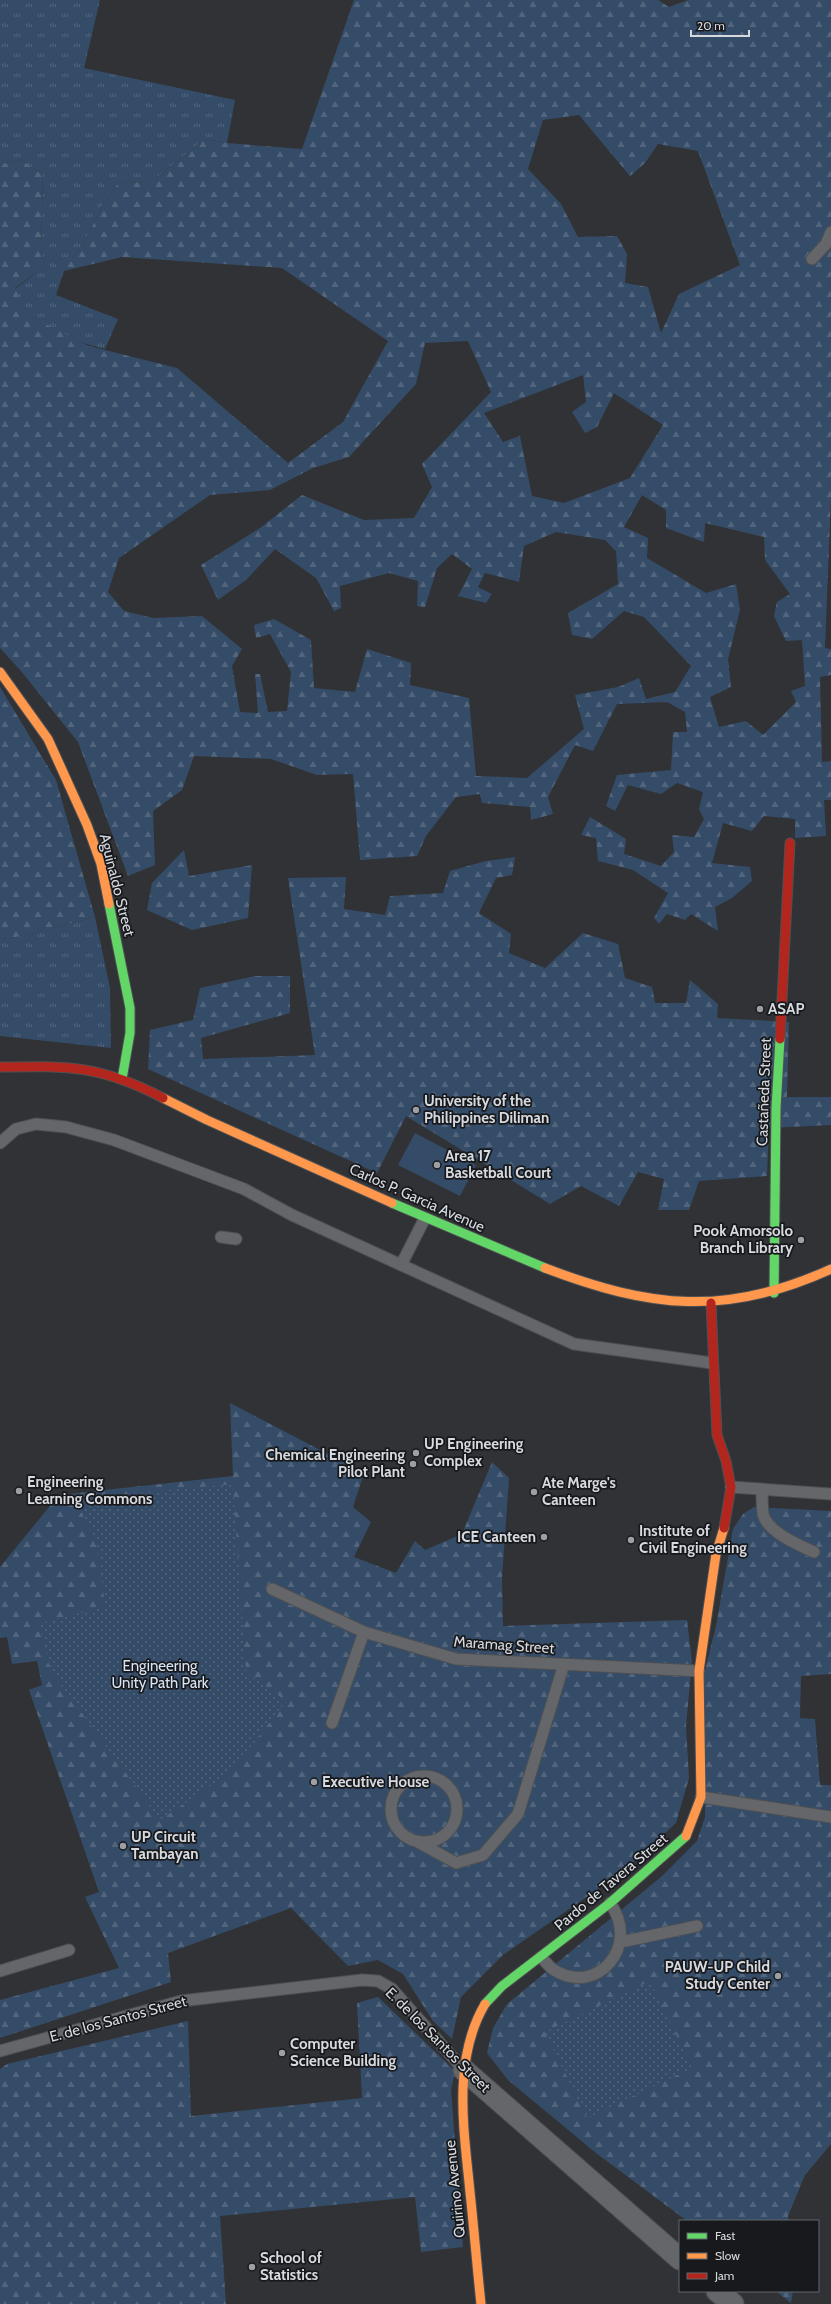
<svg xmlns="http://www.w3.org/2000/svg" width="831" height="2304" viewBox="0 0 831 2304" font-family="Cabin,sans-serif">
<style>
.grass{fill:url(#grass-tufts)}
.forest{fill:url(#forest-firs);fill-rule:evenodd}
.park{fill:url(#park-dots)}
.pitch{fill:#354c68}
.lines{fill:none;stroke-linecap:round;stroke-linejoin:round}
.lane-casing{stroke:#4e5053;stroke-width:13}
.street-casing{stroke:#4e5053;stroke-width:23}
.fast-casing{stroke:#4e5053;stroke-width:11}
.slow-casing{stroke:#4e5053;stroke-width:11}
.jam-casing{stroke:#4e5053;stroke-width:11}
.lane{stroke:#646669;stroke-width:11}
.street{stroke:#646669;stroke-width:21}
.fast{stroke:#63d668;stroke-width:9}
.slow{stroke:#ff974d;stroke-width:9}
.jam{stroke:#b3261e;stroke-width:9}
.poi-dot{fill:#9c9fa3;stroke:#17191c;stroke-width:1.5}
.labels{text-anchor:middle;stroke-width:3.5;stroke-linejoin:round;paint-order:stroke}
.street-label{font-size:15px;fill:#d6d9de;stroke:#17191c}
.poi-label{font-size:15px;font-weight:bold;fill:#d6d9de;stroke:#17191c;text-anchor:start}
.park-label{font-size:15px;fill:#d8e5f4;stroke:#17191c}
</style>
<defs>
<pattern id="grass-tufts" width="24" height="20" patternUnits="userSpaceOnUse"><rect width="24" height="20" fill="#354c68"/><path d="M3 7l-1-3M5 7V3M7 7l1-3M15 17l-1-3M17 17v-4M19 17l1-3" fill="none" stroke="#52657d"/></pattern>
<pattern id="forest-firs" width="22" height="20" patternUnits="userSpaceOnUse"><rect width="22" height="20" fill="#354c68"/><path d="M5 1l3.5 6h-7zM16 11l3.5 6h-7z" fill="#52657d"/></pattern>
<pattern id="park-dots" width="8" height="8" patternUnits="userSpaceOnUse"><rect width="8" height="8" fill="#354c68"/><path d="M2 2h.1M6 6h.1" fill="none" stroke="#52657d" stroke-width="1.8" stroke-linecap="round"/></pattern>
</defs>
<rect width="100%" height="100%" fill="#303235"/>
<path class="grass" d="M 0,0 L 100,0 L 84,68 L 235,100 L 227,143 L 205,139 L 151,182 L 118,183 L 102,206 L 87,237 L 64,271 L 56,295 L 118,319 L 105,349 C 84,345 38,327 25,308 C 21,302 18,295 15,289 L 45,266 L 41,250 L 43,175 L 22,160 L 0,164 Z
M 95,917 L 110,988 L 111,1048 L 0,1036 L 0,938 L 8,939 Z"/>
<path class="forest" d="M 354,0 L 658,0 L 669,7 L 688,0 L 831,0 L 831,496 L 825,648 L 831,649 L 831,675 L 820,677 L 822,762 L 831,761 L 831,800 L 824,800 L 826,836 L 795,838 L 795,819 L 764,816 L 752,831 L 723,823 L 712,863 L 750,867 L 752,881 L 732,898 L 715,907 L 718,931 L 691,914 L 685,920 L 667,914 L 659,924 L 654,918 L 668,893 L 633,870 L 598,861 L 596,838 L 581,835 L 590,817 L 626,839 L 624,854 L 661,866 L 674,852 L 672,835 L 694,837 L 704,819 L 699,809 L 703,792 L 677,783 L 661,794 L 628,785 L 615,811 L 606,806 L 617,775 L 671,770 L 673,732 L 687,732 L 685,712 L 667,702 L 617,704 L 593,751 L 575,745 L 548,797 L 553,814 L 531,820 L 530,807 L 482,803 L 480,794 L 456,797 L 426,836 L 417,856 L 360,860 L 353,774 L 317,775 L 271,759 L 194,756 L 182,790 L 153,811 L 155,865 L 128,876 L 78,742 L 21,671 L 0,648 L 0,164 L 22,160 L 43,175 L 41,250 L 45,266 L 15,288 L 25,308 L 36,319 L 89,346 L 177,368 L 288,463 L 343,422 L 388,341 L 282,268 L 122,257 L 64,271 L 87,237 L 102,206 L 118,183 L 151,182 L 205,139 L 227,143 L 302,149 ZM 579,115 L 630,176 L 645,163 L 658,144 L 698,151 L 740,265 L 679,294 L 661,333 L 648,287 L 625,283 L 627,254 L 617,236 L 578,237 L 561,204 L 528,169 L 543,120 ZM 468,341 L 491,392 L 422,464 L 432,487 L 414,518 L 364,520 L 302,495 L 260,528 L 201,565 L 218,600 L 246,580 L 275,549 L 316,578 L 334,611 L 341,608 L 340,586 L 389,573 L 418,581 L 417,606 L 425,607 L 437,568 L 452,554 L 472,569 L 458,596 L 486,603 L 492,594 L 478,587 L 485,573 L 519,582 L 524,546 L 556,532 L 605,540 L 616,551 L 618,584 L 568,613 L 572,635 L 592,639 L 624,611 L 644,617 L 691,666 L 675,692 L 646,699 L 639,678 L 618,687 L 575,695 L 584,729 L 527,778 L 476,776 L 469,698 L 410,685 L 411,663 L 367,649 L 355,692 L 314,688 L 311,640 L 274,619 L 254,625 L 256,638 L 270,634 L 291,672 L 287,711 L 268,712 L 260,674 L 255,674 L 258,713 L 240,712 L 232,666 L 242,649 L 202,616 L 153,618 L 124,611 L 108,592 L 119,558 L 210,495 L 270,490 L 313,468 L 349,457 L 416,384 L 425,343 ZM 583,375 L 586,402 L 572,412 L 585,433 L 597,427 L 614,393 L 663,425 L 630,478 L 564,503 L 532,496 L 520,436 L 503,442 L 484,413 ZM 642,495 L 666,510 L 666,528 L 704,542 L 705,523 L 764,537 L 765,560 L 790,594 L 777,602 L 774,616 L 786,641 L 802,640 L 805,686 L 791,691 L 796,702 L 763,735 L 746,721 L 719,727 L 710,697 L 731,687 L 728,659 L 740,610 L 736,584 L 706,593 L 647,558 L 648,538 L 624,527 Z
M 0,687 L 56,780 L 95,917 L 8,939 L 0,938 Z
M 184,850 L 189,876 L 252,865 L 248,918 L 192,930 L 147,910 L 152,883 Z
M 515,857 L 512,875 L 496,878 L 479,913 L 511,934 L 509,953 L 545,968 L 583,933 L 618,944 L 625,978 L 652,987 L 655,1003 L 686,1003 L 690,980 L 718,1004 L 717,1018 L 789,1022 L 787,1097 L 831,1097 L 831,1125 L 769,1128 L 767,1176 L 699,1181 L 689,1210 L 658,1210 L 664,1179 L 638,1172 L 619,1206 L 581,1186 L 550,1204 L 406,1116 L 377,1173 L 148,1069 L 150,1030 L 193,1020 L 200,988 L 255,976 L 290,976 L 290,1013 L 201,1038 L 203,1059 L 315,1055 L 288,878 L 346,877 L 344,909 L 385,915 L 390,896 L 443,893 L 450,871 L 486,861 Z
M 230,1403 L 364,1473 L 353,1507 L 371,1522 L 354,1557 L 396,1573 L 415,1541 L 425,1550 L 462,1534 L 492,1462 L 509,1478 L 502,1578 L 503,1626 L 687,1620 L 692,1662 L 686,1726 L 689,1778 L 676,1823 L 624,1871 L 503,1955 L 461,1997 L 452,2039 L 433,2021 L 403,1974 L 378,1960 L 348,1966 L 291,1908 L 168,1953 L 171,1982 L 0,2038 L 0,2000 L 119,1968 L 85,1897 L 99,1892 L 29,1690 L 42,1685 L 37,1661 L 12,1664 L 7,1637 L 0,1638 L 0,1567 L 59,1495 L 233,1476 Z
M 754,1507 L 831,1511 L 831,1674 L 801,1676 L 800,1718 L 815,1719 L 820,1785 L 831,1785 L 831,2144 L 805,2175 L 788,2216 L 789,2221 L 687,2221 L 596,2153 L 508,2080 L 487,2053 L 493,2028 L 507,2004 L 661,1877 L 697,1841 L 705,1817 L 704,1674 L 716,1626 L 733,1529 L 743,1514 Z
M 378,1997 L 455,2071 L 451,2090 L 463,2247 L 421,2252 L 415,2197 L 220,2216 L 226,2304 L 0,2304 L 0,2069 L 7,2064 L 188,2021 L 191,2116 L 362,2098 L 357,2003 Z
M 776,2291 L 793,2291 L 791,2303 Z"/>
<path class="park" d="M 233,1484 L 246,1672 L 286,1701 L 253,1744 L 216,1782 L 160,1820 L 50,1670 L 40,1623 L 105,1607 L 97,1542 L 74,1499 Z
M 650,1981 L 692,2068 L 587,2118 L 545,2032 Z"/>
<path class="pitch" d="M 415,1133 L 476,1165 L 460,1196 L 398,1165 Z"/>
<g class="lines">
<g class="lane-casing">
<path id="lane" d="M 812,259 L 826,244 L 831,232
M 0,1143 L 16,1129 L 36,1124 L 66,1127 L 114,1140 L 244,1189 L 292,1215 L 574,1344 L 712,1363
M 221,1237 L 236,1239
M 401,1265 L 425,1218
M 731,1487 L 831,1494
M 762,1489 C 762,1497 762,1506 763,1514 C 767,1532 799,1545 814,1552
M 272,1589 L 364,1632 L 456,1659 L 699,1671
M 332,1723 L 364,1632
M391 1809a33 33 0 1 1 66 0a33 33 0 1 1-66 0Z
M 701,1797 L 831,1817
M 416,1841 L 456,1863 L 483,1855 L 518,1814 L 564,1664
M 621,1942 L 697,1926
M 541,1957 C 545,1961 549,1967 554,1970 C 597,1997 641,1946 610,1903
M 0,1971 L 69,1950
M 0,2051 L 181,2001 L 362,1980 L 378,1981 L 392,1989 L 464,2070"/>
</g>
<g class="street-casing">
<path id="street" d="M 464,2070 L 680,2259
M 717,2291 L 733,2304"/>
</g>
<g class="fast-casing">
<path id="fast" d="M 109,904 L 130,1008 L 130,1033 L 122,1079
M 392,1203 L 545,1268
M 774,1293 L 776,1108 L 780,1039
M 485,2004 L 502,1986 L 610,1903 L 686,1836"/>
</g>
<g class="slow-casing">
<path id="slow" d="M 0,672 L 48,739 L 87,825 L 101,864 L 109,904
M 163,1098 L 207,1120 L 392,1203
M 545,1268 C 650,1308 726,1317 831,1269
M 686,1836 L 701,1797 L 699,1671 L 716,1554 L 724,1528
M 481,2304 C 477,2267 474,2229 470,2192 C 464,2130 452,2060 485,2004"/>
</g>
<g class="jam-casing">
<path id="jam" d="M 780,1039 L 790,843
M 0,1067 C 68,1066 100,1065 163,1098
M 711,1303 L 717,1435 L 726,1461 L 731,1487 L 724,1528"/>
</g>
<use href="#lane" class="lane"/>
<use href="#street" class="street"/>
<use href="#fast" class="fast"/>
<use href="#slow" class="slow"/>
<use href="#jam" class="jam"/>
</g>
<g class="poi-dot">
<circle cx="760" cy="1009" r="4"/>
<circle cx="416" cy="1110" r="4"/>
<circle cx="437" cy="1165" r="4"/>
<circle cx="801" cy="1240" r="4"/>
<circle cx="416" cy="1453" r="4"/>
<circle cx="413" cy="1464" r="4"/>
<circle cx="19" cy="1491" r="4"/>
<circle cx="534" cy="1492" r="4"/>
<circle cx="544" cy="1537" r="4"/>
<circle cx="631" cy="1540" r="4"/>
<circle cx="314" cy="1782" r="4"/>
<circle cx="123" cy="1846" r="4"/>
<circle cx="778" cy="1976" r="4"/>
<circle cx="282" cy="2053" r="4"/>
<circle cx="252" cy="2267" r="4"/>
</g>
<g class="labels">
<g class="street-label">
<text transform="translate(117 885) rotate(76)" y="5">Aguinaldo Street</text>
<text transform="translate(764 1092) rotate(-88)" y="5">Castañeda Street</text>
<text transform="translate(417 1198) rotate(24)" y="5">Carlos P. Garcia Avenue</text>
<text transform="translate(504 1645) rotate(4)" y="5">Maramag Street</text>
<text transform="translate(611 1882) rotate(-40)" y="5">Pardo de Tavera Street</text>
<text transform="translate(118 2019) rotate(-15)" y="5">E. de los Santos Street</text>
<text transform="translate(438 2040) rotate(45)" y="5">E. de los Santos Street</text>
<text transform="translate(455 2189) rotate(-96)" y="5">Quirino Avenue</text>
</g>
<g class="poi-label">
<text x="768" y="1014">ASAP</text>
<text x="424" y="1106">University of the<tspan x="424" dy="17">Philippines Diliman</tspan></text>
<text x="445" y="1161">Area 17<tspan x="445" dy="17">Basketball Court</tspan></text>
<text x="793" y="1236" text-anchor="end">Pook Amorsolo<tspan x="793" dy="17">Branch Library</tspan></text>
<text x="424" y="1449">UP Engineering<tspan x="424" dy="17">Complex</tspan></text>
<text x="405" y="1460" text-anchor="end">Chemical Engineering<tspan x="405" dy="17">Pilot Plant</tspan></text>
<text x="27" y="1487">Engineering<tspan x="27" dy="17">Learning Commons</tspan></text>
<text x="542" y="1488">Ate Marge's<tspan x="542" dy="17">Canteen</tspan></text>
<text x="639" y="1536">Institute of<tspan x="639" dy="17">Civil Engineering</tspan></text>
<text x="536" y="1542" text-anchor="end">ICE Canteen</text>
<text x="322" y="1787">Executive House</text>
<text x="131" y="1842">UP Circuit<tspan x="131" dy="17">Tambayan</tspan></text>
<text x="770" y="1972" text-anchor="end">PAUW-UP Child<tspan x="770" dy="17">Study Center</tspan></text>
<text x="290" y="2049">Computer<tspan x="290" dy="17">Science Building</tspan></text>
<text x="260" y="2263">School of<tspan x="260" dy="17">Statistics</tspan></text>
</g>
<g class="park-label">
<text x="160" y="1671">Engineering<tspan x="160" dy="17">Unity Path Park</tspan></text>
</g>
</g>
<rect x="679" y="2220" width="140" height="72" fill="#17191c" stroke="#63666a"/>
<rect x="687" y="2233" width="20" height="6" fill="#63d668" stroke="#63666a"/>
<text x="715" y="2240" font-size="12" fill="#d6d9de">Fast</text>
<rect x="687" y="2253" width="20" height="6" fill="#ff974d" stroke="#63666a"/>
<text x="715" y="2260" font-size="12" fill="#d6d9de">Slow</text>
<rect x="687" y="2273" width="20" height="6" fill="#b3261e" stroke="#63666a"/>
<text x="715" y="2280" font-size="12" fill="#d6d9de">Jam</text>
<path d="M691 30v6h58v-6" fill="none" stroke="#d6d9de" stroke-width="2"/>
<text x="697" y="30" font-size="12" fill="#d6d9de" stroke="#17191c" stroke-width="3" paint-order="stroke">20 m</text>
</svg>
